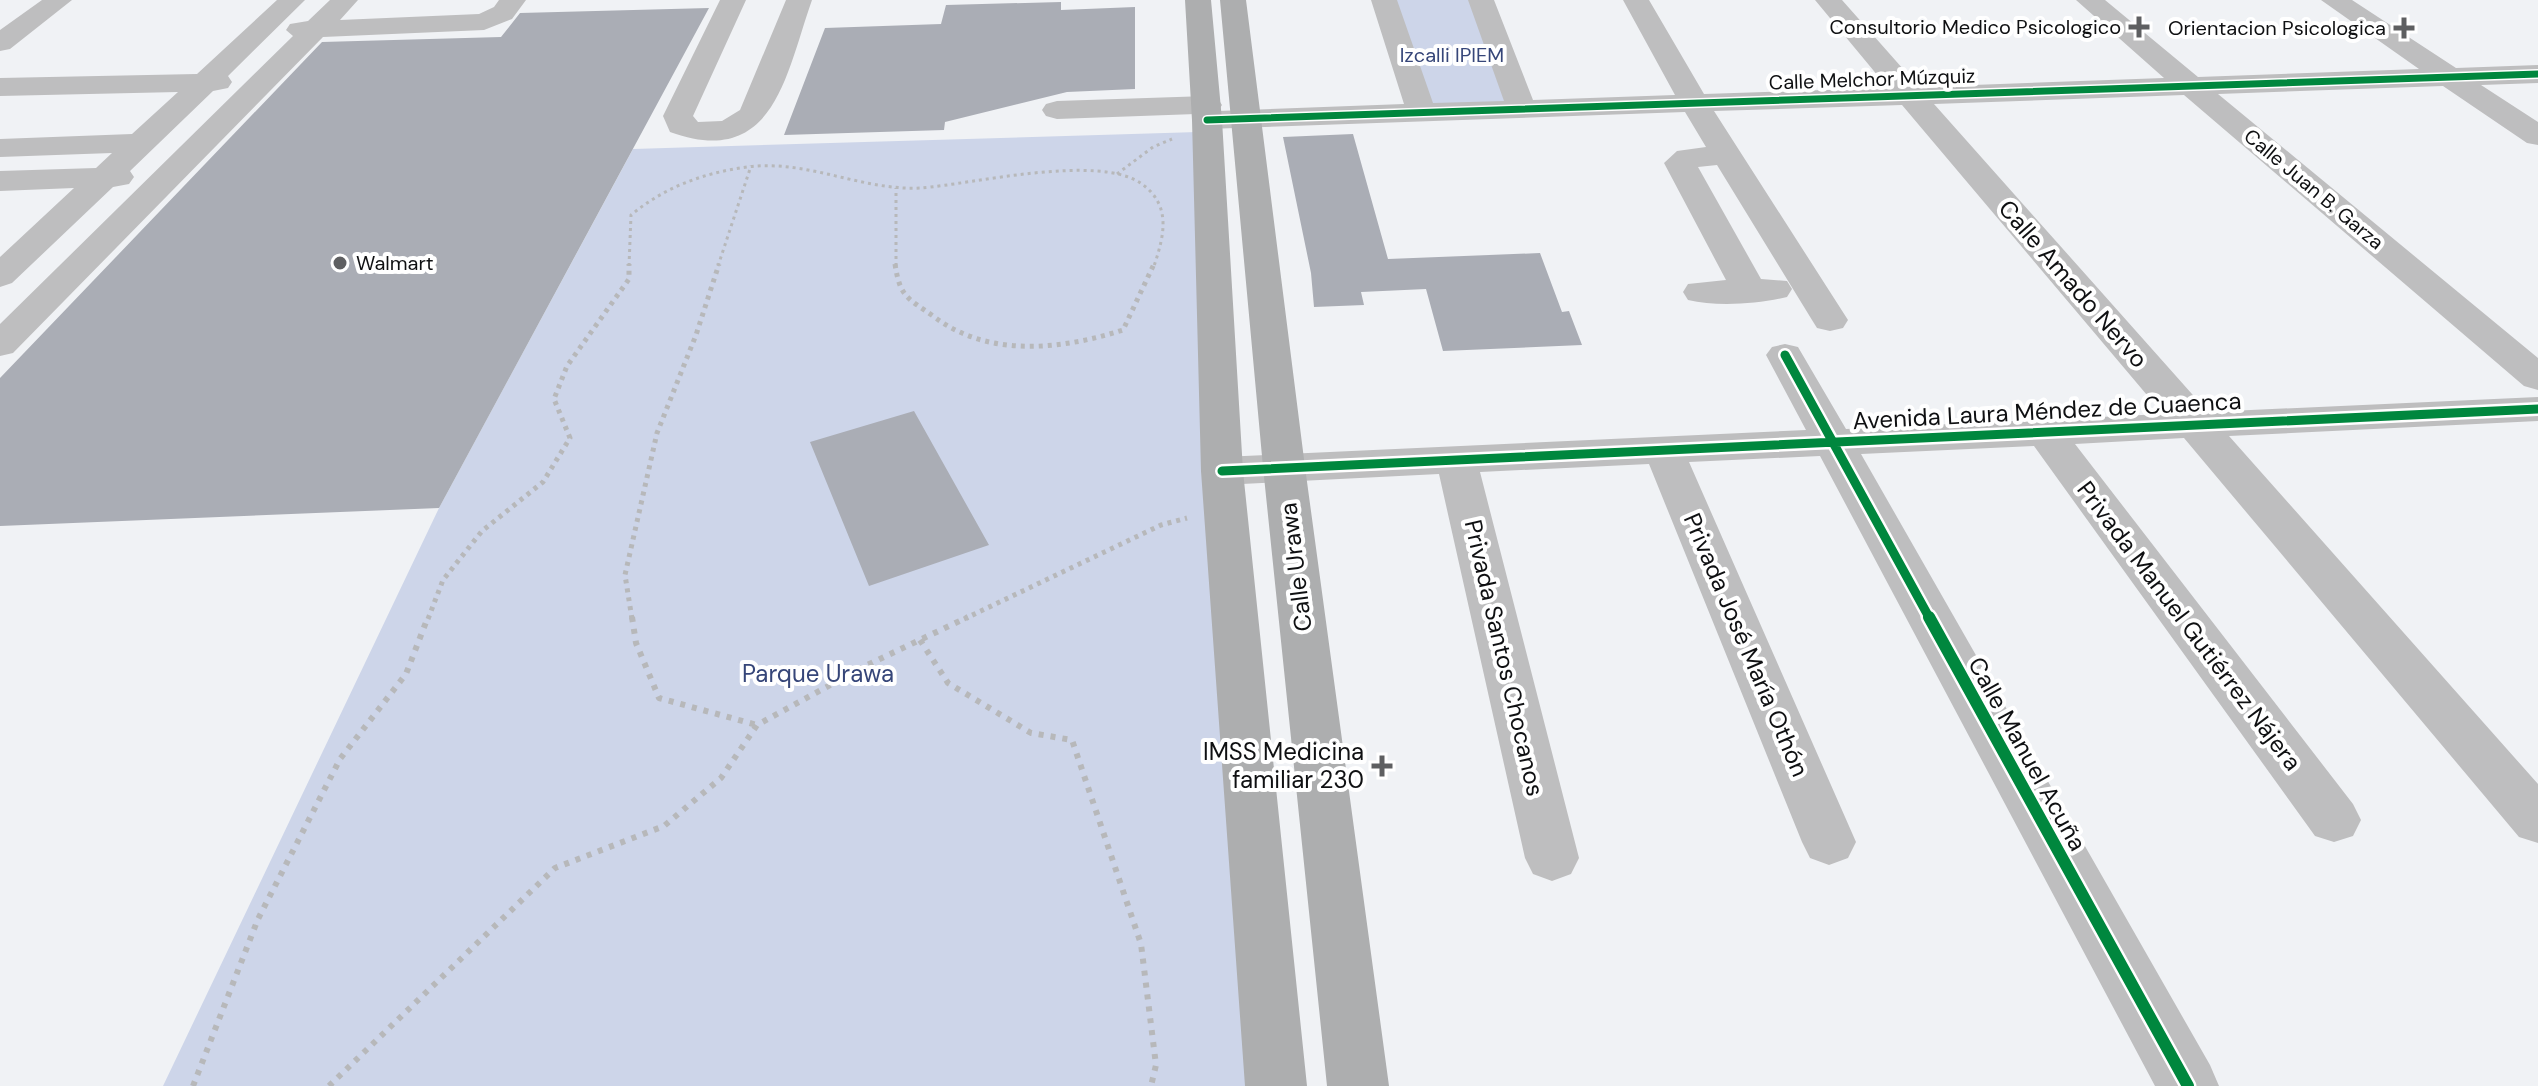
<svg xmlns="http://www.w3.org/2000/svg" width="2538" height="1086" viewBox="0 0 2538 1086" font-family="'DM Sans',sans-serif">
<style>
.green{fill:#cdd5e9}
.building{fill:#aaadb5}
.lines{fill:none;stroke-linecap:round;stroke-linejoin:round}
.path-far2{stroke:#b7b8ba;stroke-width:3;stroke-dasharray:3 4;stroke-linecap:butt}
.path-far1{stroke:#b7b8ba;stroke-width:5;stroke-dasharray:4 5;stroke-linecap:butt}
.path{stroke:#b7b8ba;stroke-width:6;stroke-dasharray:5 7;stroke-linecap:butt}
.minor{fill:#bebebf;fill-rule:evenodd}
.major{fill:#adaeaf;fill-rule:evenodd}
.cycleway-far2-casing{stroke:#fff;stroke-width:10}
.cycleway-far1-casing{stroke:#fff;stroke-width:14}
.cycleway-casing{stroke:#fff;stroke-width:17}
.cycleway-far2{stroke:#00873e;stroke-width:7}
.cycleway-far1{stroke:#00873e;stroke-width:9}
.cycleway{stroke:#00873e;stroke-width:12}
.poi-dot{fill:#5e5f61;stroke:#fff;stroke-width:3}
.labels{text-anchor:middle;stroke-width:8;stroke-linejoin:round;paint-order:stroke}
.far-poi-label{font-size:20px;fill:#0f1012;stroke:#fff;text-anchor:end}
.far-park-label{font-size:20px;fill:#364679;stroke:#fff}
.far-street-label{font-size:20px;fill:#0f1012;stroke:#fff}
.street-label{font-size:24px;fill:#0f1012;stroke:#fff}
.park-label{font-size:24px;fill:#364679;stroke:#fff}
.poi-label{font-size:24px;fill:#0f1012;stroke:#fff;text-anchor:end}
</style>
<rect width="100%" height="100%" fill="#f0f2f5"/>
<path class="green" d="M 1384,0 L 1481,0 L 1522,109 L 1421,112 Z
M 1198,132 L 1258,1086 L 163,1086 L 439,508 L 633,149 Z"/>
<path class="building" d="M 1061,2 L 1061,10 L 1135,7 L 1135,89 L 1067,92 L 945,122 L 944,130 L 784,135 L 825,28 L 941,24 L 946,5 Z
M 709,8 L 439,508 L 0,526 L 0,378 L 322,42 L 501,37 L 520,13 Z
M 1353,134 L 1388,259 L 1540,253 L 1562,312 L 1569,311 L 1582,345 L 1443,351 L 1426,289 L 1361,292 L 1364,305 L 1314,307 L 1311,273 L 1283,137 Z
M 914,411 L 989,545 L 869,586 L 810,442 Z"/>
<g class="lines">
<path class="path-far2" d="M 1117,174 L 1153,147 L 1172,139
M 629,266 L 631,215 C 665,187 703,173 747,167 C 808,159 861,191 921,188 C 973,184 1099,153 1142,184 C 1172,206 1164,236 1154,266
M 718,266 L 751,166
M 896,266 L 896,188"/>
<path class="path-far1" d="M 895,264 C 900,298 908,298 933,316 C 988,358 1060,350 1123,330 L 1154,264
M 428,619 L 443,580 L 482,531 L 543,482 L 570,438 L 554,399 L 567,366 L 629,279 L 629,264
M 632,619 L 625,575 L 657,433 L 696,335 L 719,264
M 964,619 L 1161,525 L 1187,518"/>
<path class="path" d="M 632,617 L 636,643 L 659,698 L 757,725
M 920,640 L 948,683 L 1031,733 L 1072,740 L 1141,944 L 1156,1065 L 1151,1086
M 193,1086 L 258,919 L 340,759 L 406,674 L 428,617
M 329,1086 L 555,868 L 664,826 L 721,778 L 757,725 L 863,667 L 968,617"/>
<path class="minor" d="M 42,0 L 72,0 L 10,49 L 0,51 L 0,30 Z
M 277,0 L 305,0 L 228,76 L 232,82 L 228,88 L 213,91 L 130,171 L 134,177 L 129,184 L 113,187 L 12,283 L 0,287 L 0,257 L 74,188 L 0,191 L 0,171 L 96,168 L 112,153 L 0,157 L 0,139 L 132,134 L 178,92 L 0,96 L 0,78 L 197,74 Z
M 330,0 L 358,0 L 340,20 L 479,14 L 494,7 L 499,0 L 526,0 L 512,19 L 484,30 L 323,37 L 13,353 L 0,356 L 0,324 L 293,36 L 286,30 L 290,24 L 308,21 Z
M 720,0 L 746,0 L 693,116 L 698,122 L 722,121 L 740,110 L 786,0 L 812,0 C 786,73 775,170 670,132 L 663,116 Z
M 1371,0 L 1397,0 L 1433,103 L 1504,101 L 1468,0 L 1494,0 L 1533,100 L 1675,95 L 1623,0 L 1649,0 L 1704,94 L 1888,88 L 1815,0 L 1842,0 L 1919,87 L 2164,78 L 2076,0 L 2105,0 L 2198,77 L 2419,69 L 2321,0 L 2352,0 L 2456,68 L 2538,65 L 2538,83 L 2481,85 L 2538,122 L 2538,145 L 2527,143 L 2443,86 L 2218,94 L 2538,358 L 2538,390 L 2524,386 L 2184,95 L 1934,104 L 2208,412 L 2538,397 L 2538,421 L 2229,436 L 2538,784 L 2538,843 L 2519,837 L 2184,438 L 2075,444 L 2353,804 L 2361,820 L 2353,836 L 2334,842 L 2315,836 L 2034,446 L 1861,454 L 2210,1065 L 2219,1086 L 2155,1086 L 1820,456 L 1689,462 L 1856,842 L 1848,858 L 1829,865 L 1810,858 L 1802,842 L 1649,464 L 1480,472 L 1579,858 L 1571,874 L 1552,881 L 1533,874 L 1525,858 L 1439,474 L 1222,485 L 1207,481 L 1201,471 L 1207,461 L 1222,457 L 1806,430 L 1766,355 L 1772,347 L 1785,344 L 1798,347 L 1846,429 L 2163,414 L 1902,105 L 1714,111 L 1848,320 L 1843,328 L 1830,331 L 1817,328 L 1812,320 L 1717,165 L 1698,167 L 1761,279 L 1787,281 L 1792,289 L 1787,297 C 1758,304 1717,307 1688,300 L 1683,292 L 1688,284 L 1726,280 L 1664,163 L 1677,151 L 1706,147 L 1685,112 L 1207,129 L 1196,126 L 1192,120 L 1196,114 L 1057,119 L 1046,116 L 1042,110 L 1046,104 L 1057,101 L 1207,96 L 1218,99 L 1222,105 L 1218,111 L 1404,104 Z"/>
<path class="major" d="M 1185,0 L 1211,0 L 1222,120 L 1243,471 L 1307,1086 L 1245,1086 L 1201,471 L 1192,120 Z
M 1220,0 L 1246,0 L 1305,467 L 1389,1086 L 1327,1086 L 1263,467 Z"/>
<g class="cycleway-far2-casing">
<path id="cycleway-far2" d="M 1207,120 L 2538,74"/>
</g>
<g class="cycleway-far1-casing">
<path id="cycleway-far1" d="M 1785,355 L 1930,619
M 1222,471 L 2538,409"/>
</g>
<g class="cycleway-casing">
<path id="cycleway" d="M 1929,617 L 2188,1086"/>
</g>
<use href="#cycleway-far2" class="cycleway-far2"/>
<use href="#cycleway-far1" class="cycleway-far1"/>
<use href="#cycleway" class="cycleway"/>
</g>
<g class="poi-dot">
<path d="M2135 15h8v8h8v8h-8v8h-8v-8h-8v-8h8z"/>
<path d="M2400 16h8v8h8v8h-8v8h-8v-8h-8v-8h8z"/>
<circle cx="340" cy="263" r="8"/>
<path d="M1378 754h8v8h8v8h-8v8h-8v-8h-8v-8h8z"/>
</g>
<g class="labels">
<g class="far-poi-label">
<text x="2121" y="34">Consultorio Medico Psicologico</text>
<text x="2386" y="35">Orientacion Psicologica</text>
<text x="356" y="270" text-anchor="start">Walmart</text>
</g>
<g class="far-park-label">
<text x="1452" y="62">Izcalli IPIEM</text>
</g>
<g class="far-street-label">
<text transform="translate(1872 79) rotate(-2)" y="7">Calle Melchor Múzquiz</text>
<text transform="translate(2314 189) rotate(40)" y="7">Calle Juan B. Garza</text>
</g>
<g class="street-label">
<text transform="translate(2073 284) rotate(49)" y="8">Calle Amado Nervo</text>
<text transform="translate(2047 411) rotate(-3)" y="8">Avenida Laura Méndez de Cuaenca</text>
<text transform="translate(1296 567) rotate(-97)" y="8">Calle Urawa</text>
<text transform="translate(2189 626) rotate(53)" y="8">Privada Manuel Gutiérrez Nájera</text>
<text transform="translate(1746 645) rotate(67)" y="8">Privada José María Othón</text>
<text transform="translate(1504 658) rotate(77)" y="8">Privada Santos Chocanos</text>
<text transform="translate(2027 754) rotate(61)" y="8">Calle Manuel Acuña</text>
</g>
<g class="park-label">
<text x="818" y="682">Parque Urawa</text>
</g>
<g class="poi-label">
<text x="1364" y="760">IMSS Medicina<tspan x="1364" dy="28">familiar 230</tspan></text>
</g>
</g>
</svg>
